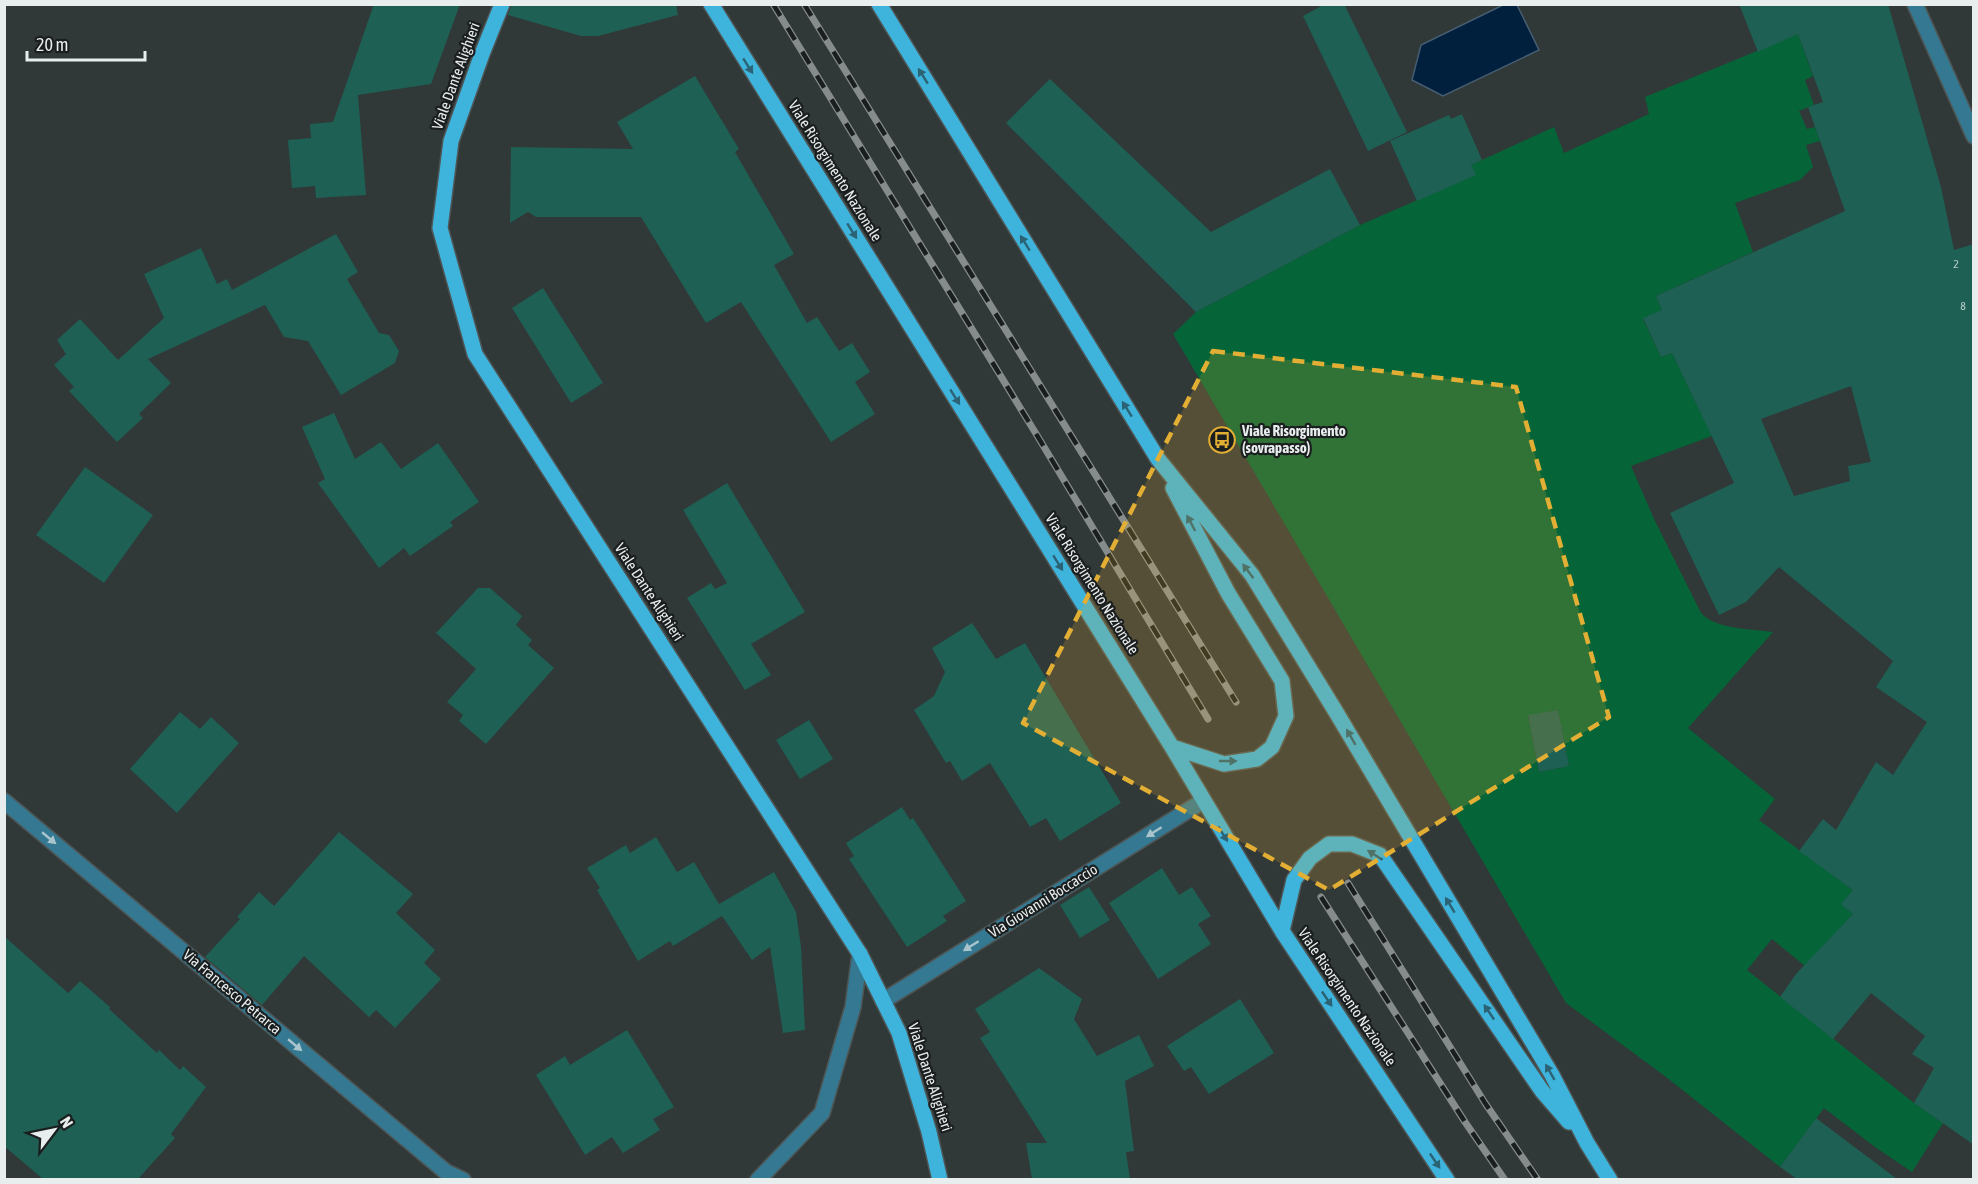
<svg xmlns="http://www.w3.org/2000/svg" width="1978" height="1184" viewBox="0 0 1978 1184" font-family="'Asap Condensed',sans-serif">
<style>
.green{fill:#056538;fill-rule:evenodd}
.water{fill:#00203e;stroke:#465e72;stroke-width:1.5}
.building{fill:#1e6054;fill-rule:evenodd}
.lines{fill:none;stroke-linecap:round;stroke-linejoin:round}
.minor-casing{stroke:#4e5555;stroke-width:18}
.major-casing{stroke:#4e5555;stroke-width:18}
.minor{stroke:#347891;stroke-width:15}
.major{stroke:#3eb4dd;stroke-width:15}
.rail-casing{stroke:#868c8c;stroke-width:7}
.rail{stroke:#1b1e1f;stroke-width:4.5;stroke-dasharray:14;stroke-linecap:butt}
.oneway{fill:#2b6274}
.oneway2{fill:#a9c4cd}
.marked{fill:#e2af34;fill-opacity:0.2;stroke:#e2af34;stroke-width:4.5;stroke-dasharray:12 8;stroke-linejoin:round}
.labels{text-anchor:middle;stroke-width:4.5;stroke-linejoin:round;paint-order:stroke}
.number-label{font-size:12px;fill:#b6cac7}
.street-label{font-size:15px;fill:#e8eded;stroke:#1b1e1f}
.poi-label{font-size:15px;font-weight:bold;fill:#e8eded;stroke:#1b1e1f;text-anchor:start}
</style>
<rect width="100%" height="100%" fill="#313838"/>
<path class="green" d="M 1798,34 L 1813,76 L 1805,80 L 1814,105 L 1799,111 L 1807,129 L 1815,127 L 1820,141 L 1806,145 L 1813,167 L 1800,180 L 1735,203 L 1753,252 L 1656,296 L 1662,310 L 1643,319 L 1661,357 L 1672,353 L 1712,436 L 1631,466 L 1655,521 L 1701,613 C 1715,629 1752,629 1773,632 L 1688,728 L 1775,799 L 1759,820 L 1853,890 L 1842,904 L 1853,914 L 1805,966 L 1772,939 L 1747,970 L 1914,1103 L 1943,1123 L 1912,1172 L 1875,1147 L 1824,1108 L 1780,1167 L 1666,1077 L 1566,1003 L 1173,334 L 1196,312 L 1360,225 L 1475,175 L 1471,165 L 1554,127 L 1564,153 L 1649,114 L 1645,97 ZM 1558,710 L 1569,766 L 1539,772 L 1528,716 Z"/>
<path class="water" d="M 1505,4 L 1517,5 L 1539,50 L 1443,96 L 1412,80 L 1421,45 Z"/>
<path class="building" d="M 374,4 L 460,4 L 431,84 L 358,95 L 366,195 L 316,198 L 315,186 L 292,188 L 288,140 L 311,138 L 310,124 L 333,122 Z
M 512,4 L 676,4 L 678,15 L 598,36 L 581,36 L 508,15 Z
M 1325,4 L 1344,4 L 1407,132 L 1368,151 L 1303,16 Z
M 1739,4 L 1888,4 L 1941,187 L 1954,250 L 1974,244 L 1974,1145 L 1914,1103 L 1934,1068 L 1912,1054 L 1925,1036 L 1871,993 L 1833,1039 L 1780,997 L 1796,974 L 1853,914 L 1841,904 L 1853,890 L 1799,851 L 1823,819 L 1836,830 L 1876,762 L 1893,775 L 1927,722 L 1876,687 L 1893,661 L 1779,567 L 1746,602 L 1719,615 L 1670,513 L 1734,483 L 1672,353 L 1661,357 L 1643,318 L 1662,310 L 1656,296 L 1845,211 L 1808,107 L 1823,102 L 1798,34 L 1758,52 ZM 1851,386 L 1871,462 L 1848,466 L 1850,481 L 1794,496 L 1761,419 Z
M 695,76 L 739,149 L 735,152 L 794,254 L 774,265 L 807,323 L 817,317 L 839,351 L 852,343 L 870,372 L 855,382 L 875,414 L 831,442 L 741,302 L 706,323 L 641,217 L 536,217 L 528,212 L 510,223 L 511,147 L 633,149 L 617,122 Z
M 1050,79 L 1211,232 L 1330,169 L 1360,225 L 1196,312 L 1006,123 Z
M 1462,114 L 1482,160 L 1471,165 L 1476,175 L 1417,201 L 1390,141 L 1449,115 L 1451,119 Z
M 336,234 L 358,272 L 347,279 L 379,333 L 389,335 L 399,351 L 395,363 L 341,395 L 308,341 L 284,337 L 265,305 L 148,359 L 171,383 L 139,414 L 143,418 L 117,442 L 69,391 L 74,387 L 54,365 L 66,354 L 57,340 L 80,319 L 118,360 L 164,318 L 144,274 L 201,248 L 217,284 L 227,279 L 232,290 Z
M 543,288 L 603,383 L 571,403 L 512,308 Z
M 334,413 L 355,459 L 381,442 L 401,469 L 438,443 L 479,502 L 450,522 L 453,526 L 410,556 L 404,548 L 379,568 L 318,483 L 325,479 L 302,427 Z
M 85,467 L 153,515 L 104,583 L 36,535 Z
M 727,483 L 805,612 L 751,644 L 771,675 L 745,690 L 687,598 L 711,583 L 715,589 L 727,583 L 683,510 Z
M 478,588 L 490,588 L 522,616 L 516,625 L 532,640 L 528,645 L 554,668 L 486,744 L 459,721 L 463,715 L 447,702 L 476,669 L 436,633 Z
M 972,623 L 996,659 L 1025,643 L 1121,803 L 1060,841 L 1046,818 L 1030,827 L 990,763 L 962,781 L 950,761 L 946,763 L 914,710 L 934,696 L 945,672 L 932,648 Z
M 1558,710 L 1569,766 L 1539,772 L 1528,715 Z
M 180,712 L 200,729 L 211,717 L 239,743 L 177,813 L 130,769 Z
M 809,720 L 833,759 L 800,779 L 776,740 Z
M 902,807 L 910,820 L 913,818 L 966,901 L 943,916 L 947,921 L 907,947 L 849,859 L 854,856 L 846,843 Z
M 339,832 L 413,894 L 396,913 L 435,950 L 424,963 L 441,979 L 395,1028 L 376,1010 L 369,1017 L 304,956 L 262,1005 L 205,957 L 240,919 L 237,917 L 259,892 L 274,906 Z
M 656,837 L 677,872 L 694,862 L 719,904 L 774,872 L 796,912 L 801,947 L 805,1030 L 783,1033 L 770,947 L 752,960 L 722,916 L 673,946 L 670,941 L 638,961 L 597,890 L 600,888 L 587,868 L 626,845 L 630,853 Z
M 1162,868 L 1179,895 L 1192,887 L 1211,916 L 1198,924 L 1211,944 L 1158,979 L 1109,903 Z
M 1089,887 L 1110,920 L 1080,938 L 1060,905 Z
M 4,936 L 68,993 L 80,981 L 110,1007 L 109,1009 L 157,1053 L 159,1050 L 180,1070 L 183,1066 L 206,1087 L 171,1134 L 175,1138 L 138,1179 L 43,1179 L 4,1146 Z
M 1039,968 L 1082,999 L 1074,1019 L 1097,1056 L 1139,1035 L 1154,1066 L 1125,1081 L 1134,1151 L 1126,1152 L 1130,1179 L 1032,1179 L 1026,1143 L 1047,1143 L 980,1038 L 990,1032 L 975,1009 Z
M 1240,999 L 1274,1053 L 1209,1094 L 1191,1067 L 1184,1071 L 1167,1046 Z
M 627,1030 L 674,1107 L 653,1119 L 660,1130 L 623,1153 L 612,1137 L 585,1155 L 536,1075 L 565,1056 L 570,1065 Z
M 1816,1118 L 1897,1179 L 1797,1179 L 1780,1167 Z"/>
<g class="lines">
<g class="minor-casing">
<path id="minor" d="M 1915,4 L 1974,136
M 4,801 L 446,1172 L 463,1180
M 883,1001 L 1203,801
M 758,1180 L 822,1113 L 853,1007 L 860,954"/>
</g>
<g class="major-casing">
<path id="major" d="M 502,4 L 482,54 L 451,141 L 440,228 L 475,354 L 860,954 L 899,1033 L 929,1132 L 940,1180
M 711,4 L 1172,747 L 1282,931 L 1447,1180
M 879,4 L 1158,459 L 1252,575 L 1336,712 L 1552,1075 L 1587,1143 L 1610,1180
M 1172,747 L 1224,764 L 1257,759 L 1272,747 L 1286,716 L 1282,681 L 1228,593 L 1173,488
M 1282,931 L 1294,880 L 1310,858 L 1329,844 L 1352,844 L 1380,855 L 1542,1091 L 1569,1122"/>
</g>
<use href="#minor" class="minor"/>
<use href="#major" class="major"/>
<g class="rail-casing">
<path id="rail" d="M 773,4 L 1038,437 L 1208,719
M 804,4 L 1236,702
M 1348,883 L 1485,1103 L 1538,1180
M 1321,897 L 1465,1122 L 1505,1180"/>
</g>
<use href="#rail" class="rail"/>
</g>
<defs><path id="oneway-solid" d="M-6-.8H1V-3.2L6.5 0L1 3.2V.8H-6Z" transform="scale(1.5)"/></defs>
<g class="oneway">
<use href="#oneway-solid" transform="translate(748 66) rotate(58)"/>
<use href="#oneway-solid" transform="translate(923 76) rotate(-122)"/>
<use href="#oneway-solid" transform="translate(852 231) rotate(58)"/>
<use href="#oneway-solid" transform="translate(1025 243) rotate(-122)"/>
<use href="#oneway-solid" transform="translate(955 397) rotate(58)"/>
<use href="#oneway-solid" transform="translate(1127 409) rotate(-122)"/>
<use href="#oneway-solid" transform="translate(1191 523) rotate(-118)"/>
<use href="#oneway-solid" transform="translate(1058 563) rotate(58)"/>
<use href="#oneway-solid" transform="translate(1248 571) rotate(-127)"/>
<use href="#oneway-solid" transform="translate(1351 737) rotate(-120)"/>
<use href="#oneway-solid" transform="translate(1228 761)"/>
<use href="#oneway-solid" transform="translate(1223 834) rotate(59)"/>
<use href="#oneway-solid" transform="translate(1375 855) rotate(-148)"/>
<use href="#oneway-solid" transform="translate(1450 905) rotate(-121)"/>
<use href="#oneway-solid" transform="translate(1327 999) rotate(56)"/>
<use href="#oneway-solid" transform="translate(1489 1012) rotate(-124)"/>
<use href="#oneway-solid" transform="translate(1550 1072) rotate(-120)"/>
<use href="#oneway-solid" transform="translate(1435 1161) rotate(56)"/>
</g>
<g class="oneway2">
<use href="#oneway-solid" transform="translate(1154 832) rotate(148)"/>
<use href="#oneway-solid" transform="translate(49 838) rotate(40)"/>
<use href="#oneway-solid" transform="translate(971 946) rotate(148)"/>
<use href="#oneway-solid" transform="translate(295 1045) rotate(40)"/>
</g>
<path class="marked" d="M 1213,351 L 1516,387 L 1609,717 L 1329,890 L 1023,723 Z"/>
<defs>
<g id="bus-ring" transform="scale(1.35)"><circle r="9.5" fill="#1b1e1f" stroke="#e2af34" stroke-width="1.5"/><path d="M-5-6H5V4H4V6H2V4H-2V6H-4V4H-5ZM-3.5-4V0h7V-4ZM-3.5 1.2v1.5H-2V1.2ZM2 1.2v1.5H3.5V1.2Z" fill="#e2af34"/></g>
</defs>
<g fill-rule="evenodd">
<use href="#bus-ring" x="1222" y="440"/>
</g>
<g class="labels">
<g class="number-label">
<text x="1956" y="268">2</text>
<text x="1963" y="310">8</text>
</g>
<g class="street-label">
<text transform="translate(456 76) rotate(-70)" y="5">Viale Dante Alighieri</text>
<text transform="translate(835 171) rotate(58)" y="5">Viale Risorgimento Nazionale</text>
<text transform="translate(1092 584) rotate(58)" y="5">Viale Risorgimento Nazionale</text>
<text transform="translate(649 592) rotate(57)" y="5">Viale Dante Alighieri</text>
<text transform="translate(1043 901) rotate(-32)" y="5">Via Giovanni Boccaccio</text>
<text transform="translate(232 992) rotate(40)" y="5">Via Francesco Petrarca</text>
<text transform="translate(1347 997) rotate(56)" y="5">Viale Risorgimento Nazionale</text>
<text transform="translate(930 1077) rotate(72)" y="5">Viale Dante Alighieri</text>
</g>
<g class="poi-label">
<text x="1242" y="436">Viale Risorgimento<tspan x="1242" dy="17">(sovrapasso)</tspan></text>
</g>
</g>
<rect width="1978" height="1184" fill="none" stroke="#e8eded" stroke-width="12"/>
<g transform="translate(54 1130) rotate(58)" stroke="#1b1e1f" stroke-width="4.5" paint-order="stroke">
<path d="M0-4.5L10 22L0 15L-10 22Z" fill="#e8eded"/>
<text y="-9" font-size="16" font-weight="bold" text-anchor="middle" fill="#e8eded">N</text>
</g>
<path d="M27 51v9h118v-9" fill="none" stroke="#e8eded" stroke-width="3"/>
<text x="36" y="51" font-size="18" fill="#e8eded" stroke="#1b1e1f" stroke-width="4.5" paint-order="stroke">20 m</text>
</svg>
